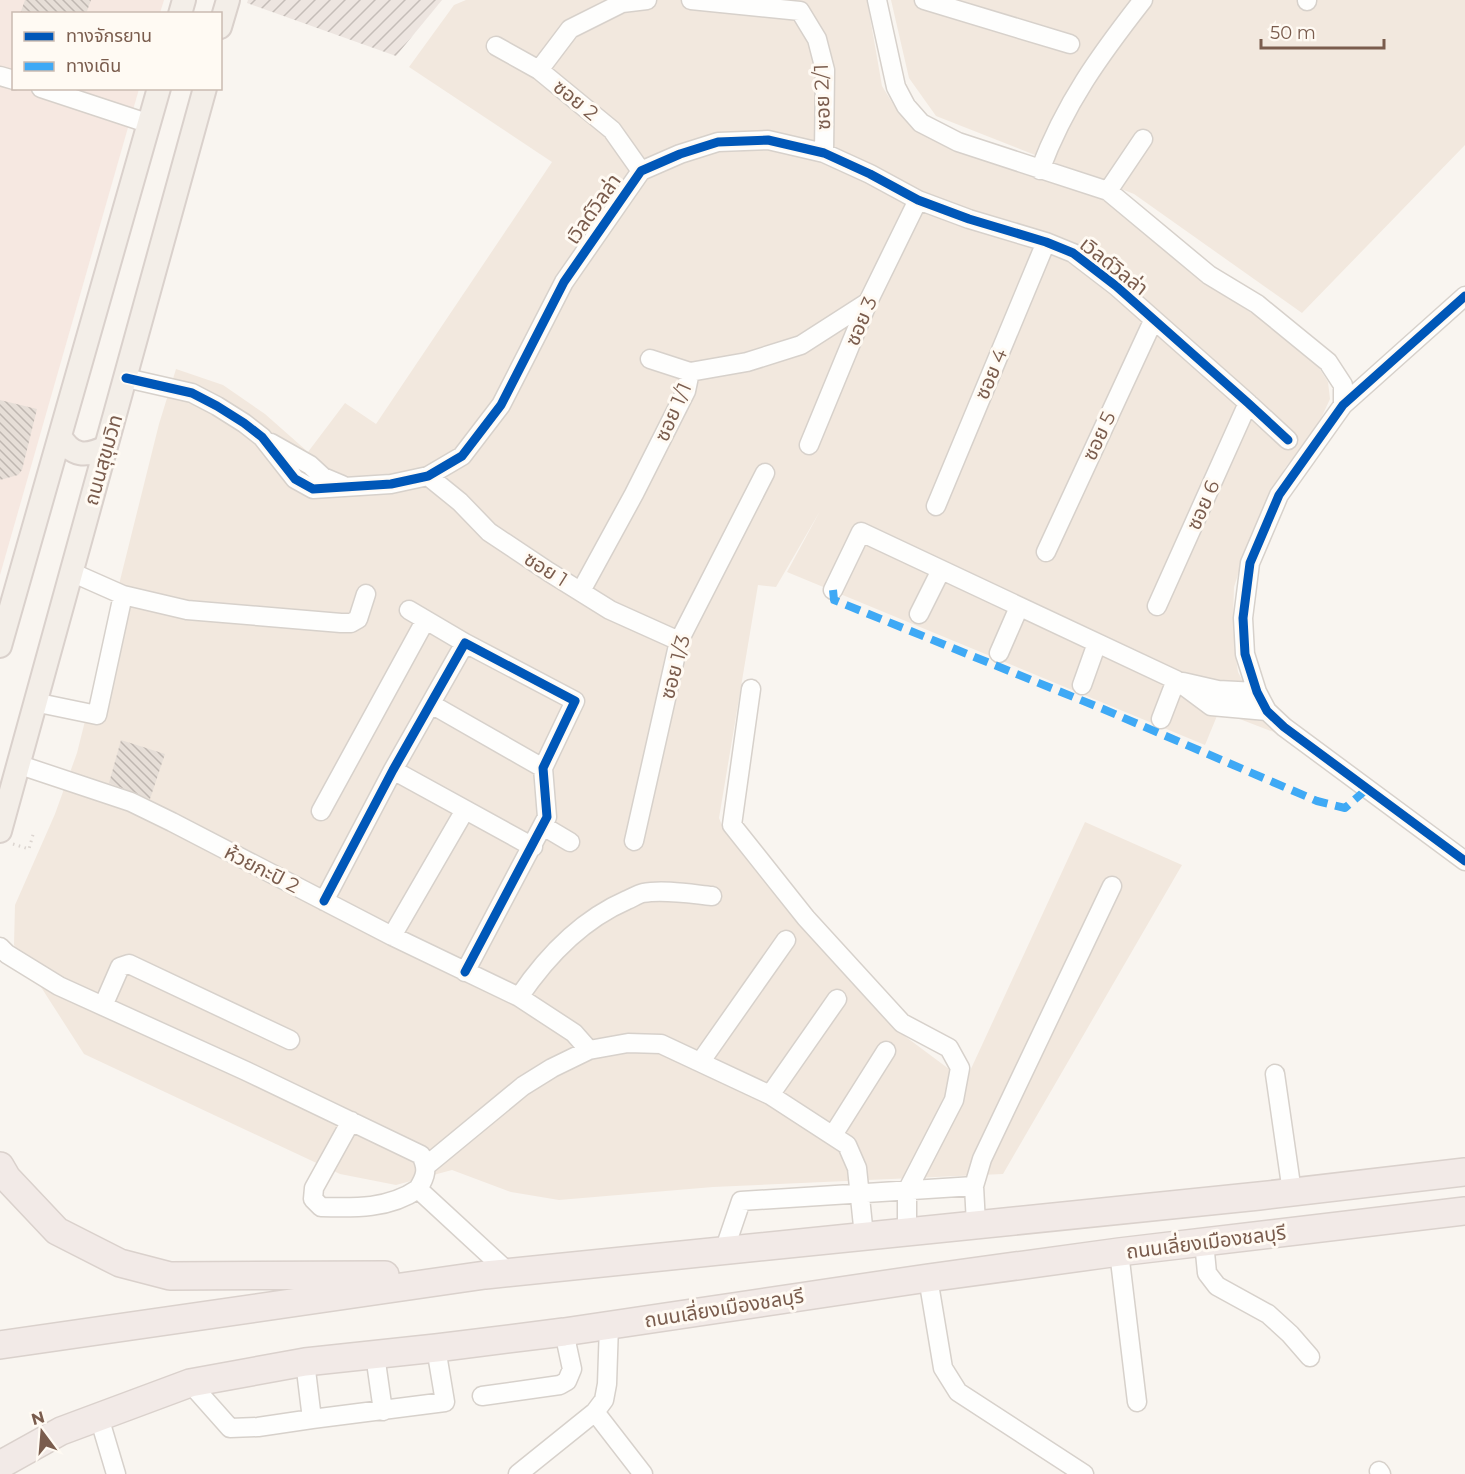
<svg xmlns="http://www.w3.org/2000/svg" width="1465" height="1474" viewBox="0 0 1465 1474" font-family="Montserrat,'Noto Sans Thai',sans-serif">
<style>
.residential{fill:#f2e8de}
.commercial{fill:#f6e8e1}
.industrial{fill:url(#industrial-furrows)}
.building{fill:url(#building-back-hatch)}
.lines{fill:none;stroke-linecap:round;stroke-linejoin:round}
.minor-casing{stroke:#d7d1cb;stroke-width:21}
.major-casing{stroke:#dad1cc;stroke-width:26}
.highway-casing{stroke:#dad1cc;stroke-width:30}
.path{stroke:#dcd5d0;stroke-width:3;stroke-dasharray:1.5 4.5;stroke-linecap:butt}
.minor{stroke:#fefefd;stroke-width:18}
.major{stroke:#f3eee8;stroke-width:22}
.highway{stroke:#f2eae7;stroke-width:27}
.quiet{stroke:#3fa9f5;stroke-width:8;stroke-dasharray:15 8;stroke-linecap:butt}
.cycleway-casing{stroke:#fffaf3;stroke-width:13}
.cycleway{stroke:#0057b8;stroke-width:9}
.labels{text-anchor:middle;stroke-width:6;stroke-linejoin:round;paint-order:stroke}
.street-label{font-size:20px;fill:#7a5c4d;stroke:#fffaf3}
</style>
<defs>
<pattern id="industrial-furrows" width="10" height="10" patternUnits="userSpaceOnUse" patternTransform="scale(1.5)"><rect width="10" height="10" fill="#ede5e0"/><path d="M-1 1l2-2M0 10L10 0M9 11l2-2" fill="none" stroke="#c5bdb8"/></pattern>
<pattern id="building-back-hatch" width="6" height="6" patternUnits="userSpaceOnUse" patternTransform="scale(1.5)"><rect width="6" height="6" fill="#e6ded7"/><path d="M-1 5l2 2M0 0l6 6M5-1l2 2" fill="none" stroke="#bfb7b1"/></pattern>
</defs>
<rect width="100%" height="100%" fill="#f9f5f0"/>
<path class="residential" d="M 466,0 L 867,0 L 882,86 L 898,112 L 925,136 L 953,149 L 1028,175 L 1084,190 L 1104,198 L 1217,290 L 1274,328 L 1316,363 L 1328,382 L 1330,399 L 1317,427 L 1285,468 L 1251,534 L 1234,587 L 1233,622 L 1235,651 L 1238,672 L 1254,703 L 1284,736 L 1219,711 L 1205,745 L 787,572 L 820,511 L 776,587 L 758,585 L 719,818 L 724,830 L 787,910 L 871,1004 L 906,1037 L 949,1069 L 970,1071 L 1085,822 L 1182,865 L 1003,1174 L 713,1187 L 559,1200 L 511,1192 L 452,1170 L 396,1185 L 340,1174 L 84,1054 L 14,945 L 15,905 L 55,814 L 77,753 L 159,424 L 176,369 L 223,385 L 265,414 L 308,452 L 345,403 L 376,424 L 552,162 L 409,67 L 454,5 Z
M 891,0 L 1465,0 L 1465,145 L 1302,313 L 1134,194 L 936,116 L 909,78 Z"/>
<path class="commercial" d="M 0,0 L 164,0 L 160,13 L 14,14 L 14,88 L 139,89 L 0,575 Z"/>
<path class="industrial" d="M 248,0 L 442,0 L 396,56 L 247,3 Z"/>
<path class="building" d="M 25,0 L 91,0 L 86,14 L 20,14 Z
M 0,400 L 37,409 L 22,470 L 18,475 L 0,480 Z
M 121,740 L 165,754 L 150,799 L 109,783 Z"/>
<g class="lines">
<g class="minor-casing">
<path id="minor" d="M 691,0 L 800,11 L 817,39 L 825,70 L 824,153
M 877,0 L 896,87 L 906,106 L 921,123 L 958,142 L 1108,191 L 1209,275 L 1257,304 L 1328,362 L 1343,385 L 1343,405
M 924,0 L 1070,44
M 1307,0 L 1307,1
M 496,46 L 539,70 L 612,130 L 641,171
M 539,70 L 570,29 L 622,3 L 647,0
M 0,76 L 14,80
M 41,88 L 150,124
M 1040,170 C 1065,103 1100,55 1143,0
M 1108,191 L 1143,139
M 1465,296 L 1343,405 L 1279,495 L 1250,563 L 1243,618 L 1245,654 L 1257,692 L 1267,711 L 1284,727 L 1465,861
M 650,359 L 690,372
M 126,378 L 192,393 L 217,406 L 244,423 L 262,437 L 295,479 L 313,489 L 391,484 L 428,476 L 462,456 L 501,405 L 564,282 L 641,171 L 680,154 L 718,142 L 768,140 L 824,153 L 870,174 L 918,200 L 969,219 L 1046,242 L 1073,253 L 1116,286 L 1248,403 L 1288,440
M 271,443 L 310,465 L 323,477 L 342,485
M 809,445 L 868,302 L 918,200
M 428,476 L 460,502 L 489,532 L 549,572 L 610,610 L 679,641
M 936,506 L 1046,242
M 1046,552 L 1153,321
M 71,572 L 123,595 L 187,610 L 341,623 L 351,623 L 358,619 L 366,594
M 833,590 L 861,532 L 1176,680 L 1211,706 L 1267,711
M 581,591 L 634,494 L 686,391 L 690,372 L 747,362 L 801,345 L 868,302
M 1157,606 L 1248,403
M 409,610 L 465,643
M 919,614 L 941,570
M 999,653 L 1019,607
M 1183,682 L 1218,690 L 1257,692
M 1082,685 L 1097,643
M 751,689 L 732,825 L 806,918 L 902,1023 L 949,1048 L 960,1068 L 954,1100 L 907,1191 L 907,1231
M 34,702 L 97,715 L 123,595
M 431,704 L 543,768
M 1161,719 L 1176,680
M 17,764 L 131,802 L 172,822 L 392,936 L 519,997 L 574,1033 L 589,1050
M 393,770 L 533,847
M 321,811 L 425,621
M 543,826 L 570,842
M 634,841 L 679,641 L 765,473
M 324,901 L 393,770 L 465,643 L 575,701 L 543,768 L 547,817 L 465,972
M 392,936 L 465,810
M 0,947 L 7,954 L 59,986 L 246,1071 L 421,1155 C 428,1169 426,1176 418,1189 L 508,1272
M 519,997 C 546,957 581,920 627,900 C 632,898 638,894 643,893 C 663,889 692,894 712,896
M 103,1006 L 120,967 L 129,964 L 290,1040
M 701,1061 L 786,940
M 1275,1074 L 1292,1192
M 770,1095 L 837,999
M 351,1121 L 314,1188 L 313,1199 L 321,1207 C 355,1208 389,1209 418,1189
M 833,1135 L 886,1051
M 426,1166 L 523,1086 L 552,1068 L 589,1050 L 628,1043 L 661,1044 L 770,1095 L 847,1145 L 857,1168 L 864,1236
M 976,1224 L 974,1186 L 982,1159 L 1112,886
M 1204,1242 L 1207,1273 L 1217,1286 L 1268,1314 L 1290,1334 L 1310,1357
M 724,1251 L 741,1201 L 974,1186
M 1119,1252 L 1137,1402
M 928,1278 L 943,1368 L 958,1392 L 1084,1474
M 375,1355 L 383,1411
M 305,1362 L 312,1419 L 445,1402 L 436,1348
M 190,1383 L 230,1428 L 258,1427 L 312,1419
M 482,1396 L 560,1385 L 567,1381 L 572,1369 L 564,1332
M 595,1412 L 643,1474
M 99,1417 L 116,1474
M 1379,1471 L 1381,1474
M 518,1474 L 595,1412 L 604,1400 L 607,1384 L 609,1325"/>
</g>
<g class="major-casing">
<path id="major" d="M 180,14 L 184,0
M 220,27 L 228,0
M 60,436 C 72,457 86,457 106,447
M 0,646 L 159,88
M 0,831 L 205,88"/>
</g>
<g class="highway-casing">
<path id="highway" d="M 0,1166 L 7,1178 L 57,1231 L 120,1263 L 170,1276 L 385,1275
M 0,1345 L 485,1275 L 1259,1196 L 1465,1172
M 0,1465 L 61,1431 L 190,1383 L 305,1362 L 436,1348 L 564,1332 L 928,1278 L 1119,1252 L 1465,1211"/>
</g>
<path class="path" d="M 13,844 L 29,849 L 34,831"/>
<use href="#minor" class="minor"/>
<use href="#major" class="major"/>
<use href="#highway" class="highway"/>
<path class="quiet" d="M 833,590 L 834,600 L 1103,709 L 1317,801 L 1345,808 L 1368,788"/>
<g class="cycleway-casing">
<path id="cycleway" d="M 1465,296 L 1343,405 L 1279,495 L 1250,563 L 1243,618 L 1245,654 L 1257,692 L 1267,711 L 1284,727 L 1465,861
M 126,378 L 192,393 L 217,406 L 244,423 L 262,437 L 295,479 L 313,489 L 391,484 L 428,476 L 462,456 L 501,405 L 564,282 L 641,171 L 680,154 L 718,142 L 768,140 L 824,153 L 870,174 L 918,200 L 969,219 L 1046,242 L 1073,253 L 1116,286 L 1248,403 L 1288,440
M 324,901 L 393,770 L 465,643 L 575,701 L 543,768 L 547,817 L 465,972"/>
</g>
<use href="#cycleway" class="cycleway"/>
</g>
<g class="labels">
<g class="street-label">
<text transform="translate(822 97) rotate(-92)" y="7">ซอย 2/1</text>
<text transform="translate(576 100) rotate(39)" y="7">ซอย 2</text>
<text transform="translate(593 209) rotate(-55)" y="7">เวิลด์วิลล่า</text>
<text transform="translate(1114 266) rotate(38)" y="7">เวิลด์วิลล่า</text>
<text transform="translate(861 321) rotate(-67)" y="7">ซอย 3</text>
<text transform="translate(991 374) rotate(-67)" y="7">ซอย 4</text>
<text transform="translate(673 412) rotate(-66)" y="7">ซอย 1/1</text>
<text transform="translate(1099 436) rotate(-65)" y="7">ซอย 5</text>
<text transform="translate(103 460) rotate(-74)" y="7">ถนนสุขุมวิท</text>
<text transform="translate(1203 505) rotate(-66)" y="7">ซอย 6</text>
<text transform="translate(546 569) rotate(32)" y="7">ซอย 1</text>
<text transform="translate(675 667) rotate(-75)" y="7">ซอย 1/3</text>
<text transform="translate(262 869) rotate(27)" y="7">ห้วยกะปิ 2</text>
<text transform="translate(1206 1242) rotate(-7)" y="7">ถนนเลี่ยงเมืองชลบุรี</text>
<text transform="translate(724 1308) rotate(-9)" y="7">ถนนเลี่ยงเมืองชลบุรี</text>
</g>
</g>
<rect x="12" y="12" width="210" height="78" fill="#fffaf3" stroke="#cabbb1" stroke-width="1.5"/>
<rect x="24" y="32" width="30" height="9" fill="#0057b8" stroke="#cabbb1" stroke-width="1.5"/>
<text x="66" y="42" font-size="18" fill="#7a5c4d">ทางจักรยาน</text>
<rect x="24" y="62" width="30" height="9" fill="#3fa9f5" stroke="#cabbb1" stroke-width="1.5"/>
<text x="66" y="72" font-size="18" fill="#7a5c4d">ทางเดิน</text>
<g transform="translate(42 1432) rotate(344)" stroke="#fffaf3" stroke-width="4.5" paint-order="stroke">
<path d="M0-4.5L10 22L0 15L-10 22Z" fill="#7a5c4d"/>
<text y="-9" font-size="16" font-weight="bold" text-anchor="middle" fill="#7a5c4d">N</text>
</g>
<path d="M1261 39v9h123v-9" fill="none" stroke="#7a5c4d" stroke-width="3"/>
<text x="1270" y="39" font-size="18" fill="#7a5c4d" stroke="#fffaf3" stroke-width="4.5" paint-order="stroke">50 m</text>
</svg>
